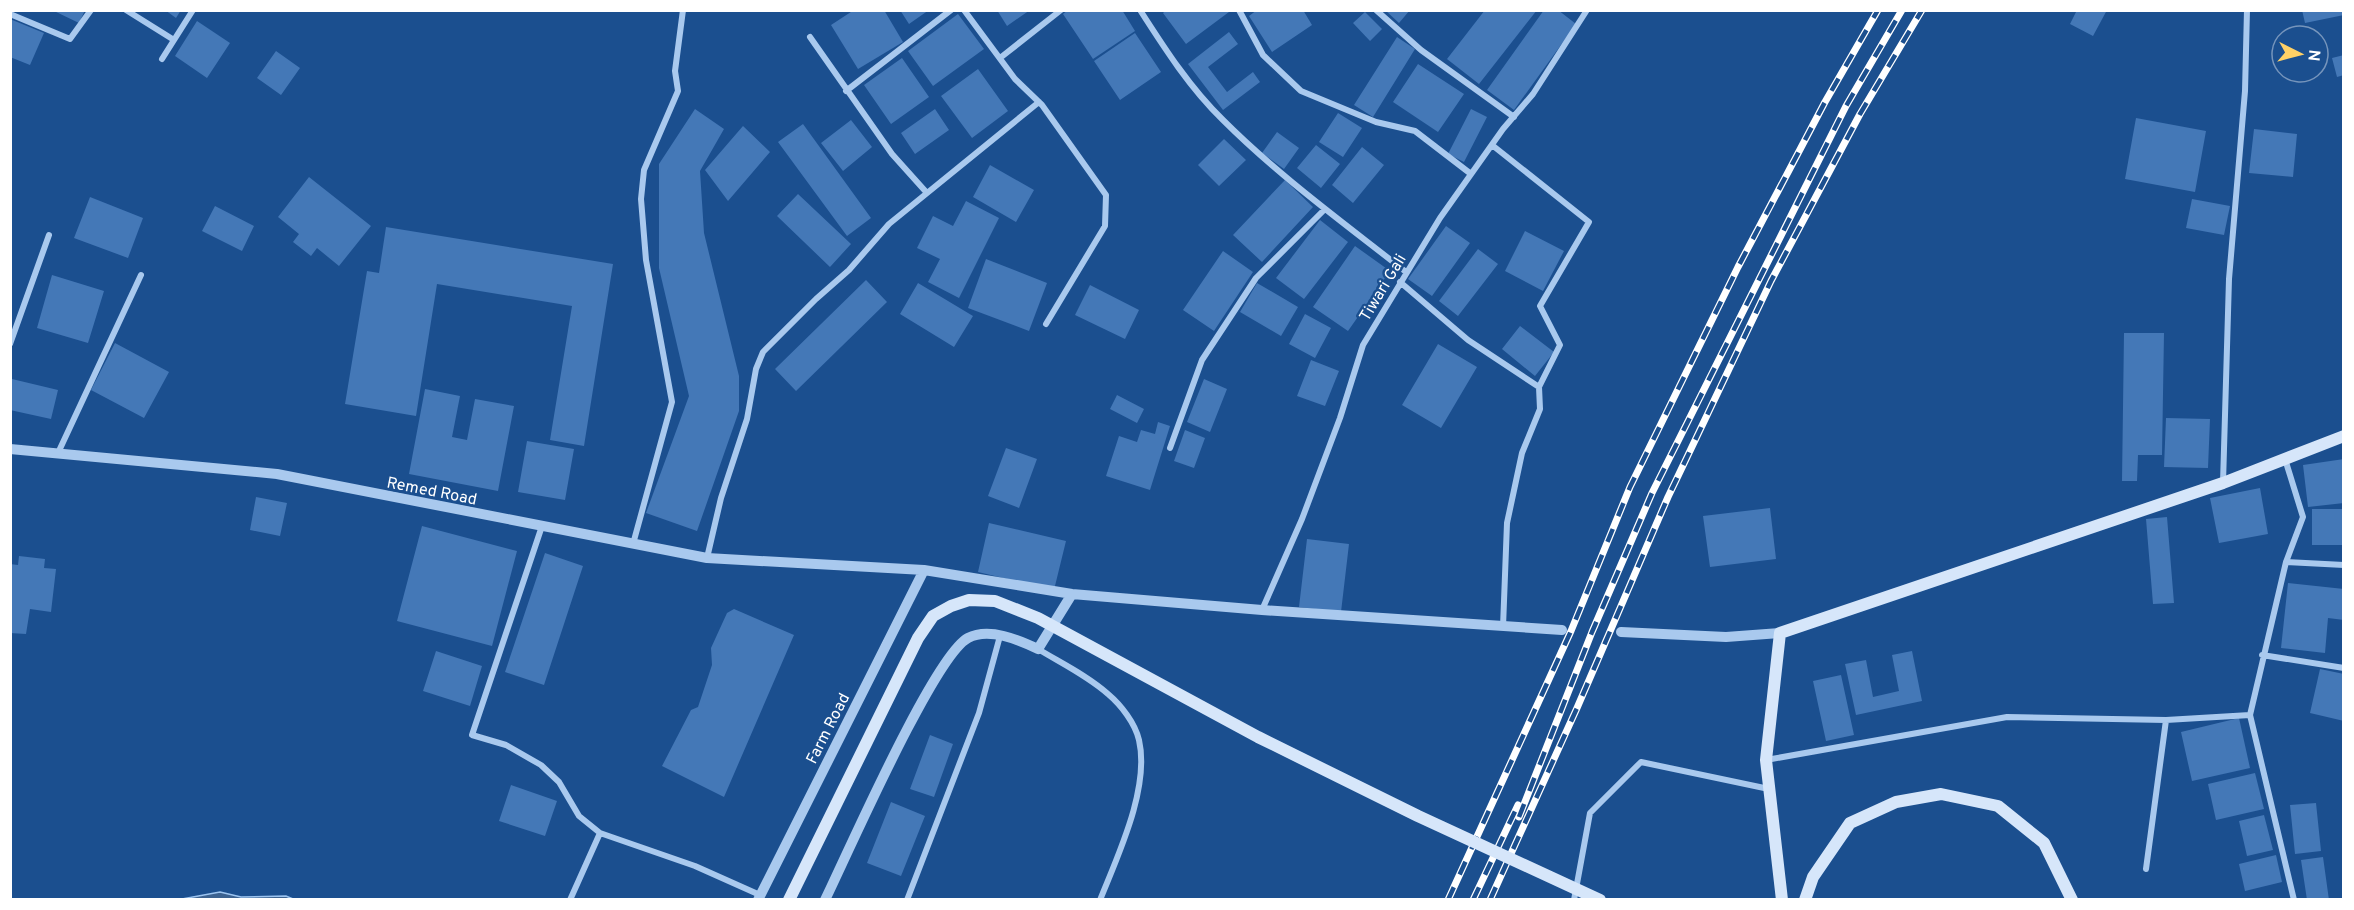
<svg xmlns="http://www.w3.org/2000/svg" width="2354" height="910" viewBox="0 0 2354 910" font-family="Overpass,sans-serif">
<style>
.water{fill:#3c6290;stroke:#9cc4f0;stroke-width:1.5}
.building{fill:#4478b7}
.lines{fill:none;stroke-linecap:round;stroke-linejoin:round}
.minor{stroke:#a9c9ee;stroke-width:6}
.tertiary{stroke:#a9c9ee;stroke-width:10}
.secondary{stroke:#d6e6fa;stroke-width:12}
.rail-casing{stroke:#fff;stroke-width:7}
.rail{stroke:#1b4f8f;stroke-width:4.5;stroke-dasharray:14;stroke-linecap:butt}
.secondary-bridge{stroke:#d6e6fa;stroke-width:12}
.labels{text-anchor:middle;stroke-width:5;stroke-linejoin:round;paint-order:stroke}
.street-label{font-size:16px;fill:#fff;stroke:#1b4f8f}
</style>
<rect width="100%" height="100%" fill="#1b4f8f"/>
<path class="water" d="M 220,892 L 241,897 L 286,896 L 293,899 L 182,899 Z"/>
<path class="building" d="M 52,10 L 85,10 L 79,23 Z
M 165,10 L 181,10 L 176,18 Z
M 854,10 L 884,10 L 903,42 L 858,69 L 831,25 Z
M 900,10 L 929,10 L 909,24 Z
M 997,10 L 1030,10 L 1007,26 Z
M 1068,10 L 1122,10 L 1135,31 L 1093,59 L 1063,14 Z
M 1166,10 L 1228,10 L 1229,12 L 1186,44 L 1163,13 Z
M 1257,10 L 1303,10 L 1312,25 L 1272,52 L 1249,16 Z
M 1385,10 L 1410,10 L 1399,23 Z
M 1485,10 L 1537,10 L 1479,84 L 1447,59 Z
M 1544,10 L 1558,10 L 1576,24 L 1514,110 L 1487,90 Z
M 2077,10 L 2107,10 L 2093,36 L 2070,24 Z
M 2302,10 L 2344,10 L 2344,15 L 2305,23 Z
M 1365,12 L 1382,29 L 1370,41 L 1353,23 Z
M 958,14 L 984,49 L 933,86 L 908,51 Z
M 10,19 L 44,33 L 30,65 L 10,57 Z
M 197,21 L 230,43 L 207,78 L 175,56 Z
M 1229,32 L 1238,44 L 1208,67 L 1227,92 L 1253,72 L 1260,82 L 1223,110 L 1188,64 Z
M 1135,33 L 1161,72 L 1120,100 L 1094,61 Z
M 1397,37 L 1415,49 L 1373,117 L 1354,105 Z
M 276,51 L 300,68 L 281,95 L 257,78 Z
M 2344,55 L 2344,75 L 2337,77 L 2332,58 Z
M 902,58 L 929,97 L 891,124 L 864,85 Z
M 1418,64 L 1464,94 L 1438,132 L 1393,102 Z
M 978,69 L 1008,111 L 972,138 L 941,96 Z
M 695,109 L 724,129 L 700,171 L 704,233 L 739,376 L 739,411 L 697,531 L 646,513 L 689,396 L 659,268 L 659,164 Z
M 935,109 L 949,130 L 915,154 L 901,133 Z
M 1471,109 L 1487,117 L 1464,162 L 1448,154 Z
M 1338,113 L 1362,128 L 1343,157 L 1319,142 Z
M 2136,118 L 2206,131 L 2195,192 L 2125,179 Z
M 851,120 L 872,147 L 843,171 L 821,143 Z
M 803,124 L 871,218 L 847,236 L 778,142 Z
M 743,126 L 770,152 L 728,201 L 705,170 Z
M 2254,129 L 2297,134 L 2293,177 L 2249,173 Z
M 1277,132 L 1299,148 L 1284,169 L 1262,153 Z
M 1224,139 L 1246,160 L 1219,186 L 1198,165 Z
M 1316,145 L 1340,164 L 1321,188 L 1297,168 Z
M 1362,147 L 1384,165 L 1353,203 L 1332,185 Z
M 990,165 L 1034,190 L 1016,222 L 973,197 Z
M 309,177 L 371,226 L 339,266 L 317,248 L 311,256 L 293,242 L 299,234 L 278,217 Z
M 1285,180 L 1313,207 L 1262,262 L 1233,235 Z
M 798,194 L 851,244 L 830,267 L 777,216 Z
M 90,197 L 143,218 L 128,258 L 74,238 Z
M 2192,199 L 2230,206 L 2224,235 L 2186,228 Z
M 966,201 L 999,218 L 959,298 L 928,282 L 940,259 L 917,248 L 933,216 L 953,226 Z
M 215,206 L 254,226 L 242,251 L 202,231 Z
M 1320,220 L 1348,242 L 1304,299 L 1276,278 Z
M 1446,226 L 1470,243 L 1432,296 L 1408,279 Z
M 386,227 L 613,264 L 584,446 L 550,440 L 572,306 L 437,284 L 416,416 L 345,404 L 367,271 L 379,273 Z
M 1525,231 L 1564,251 L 1543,291 L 1505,271 Z
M 1355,246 L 1390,271 L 1348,331 L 1313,307 Z
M 1478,249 L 1498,264 L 1458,316 L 1439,301 Z
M 1223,251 L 1253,272 L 1214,331 L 1183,310 Z
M 986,259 L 1047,283 L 1029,331 L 968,308 Z
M 52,275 L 104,291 L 88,343 L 37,328 Z
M 866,280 L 887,302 L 796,391 L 775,369 Z
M 918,283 L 973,316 L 954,347 L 900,314 Z
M 1257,283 L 1298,307 L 1281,336 L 1240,312 Z
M 1090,285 L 1139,310 L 1125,339 L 1075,315 Z
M 1305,314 L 1331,328 L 1315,358 L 1289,344 Z
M 1520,326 L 1554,352 L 1535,376 L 1502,349 Z
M 2124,333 L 2164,333 L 2162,455 L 2138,455 L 2137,481 L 2122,481 Z
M 115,343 L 169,372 L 144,418 L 91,390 Z
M 1438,344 L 1477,367 L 1441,428 L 1402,405 Z
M 1311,360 L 1339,371 L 1325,406 L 1297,396 Z
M 12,379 L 58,390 L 51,419 L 10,410 Z
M 1204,379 L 1227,389 L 1210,432 L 1187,422 Z
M 425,389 L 460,396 L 452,437 L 467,440 L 475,399 L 514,406 L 498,491 L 409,474 Z
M 1117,395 L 1144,409 L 1137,423 L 1110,409 Z
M 2166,418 L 2210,419 L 2208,468 L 2164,467 Z
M 1158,422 L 1170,426 L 1150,490 L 1106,476 L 1119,436 L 1137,442 L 1141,430 L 1155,434 Z
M 1185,430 L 1205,438 L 1194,468 L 1174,461 Z
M 527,441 L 574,449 L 565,500 L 518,492 Z
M 1006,448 L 1037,459 L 1019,508 L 988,496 Z
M 2344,459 L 2344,503 L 2308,507 L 2303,465 Z
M 2260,488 L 2268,534 L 2219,543 L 2210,498 Z
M 256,497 L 287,503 L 280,536 L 250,530 Z
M 1770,508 L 1776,559 L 1710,567 L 1703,516 Z
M 2312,509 L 2344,509 L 2344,545 L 2312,545 Z
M 2167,517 L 2174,603 L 2153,604 L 2146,519 Z
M 989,523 L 1066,541 L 1054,590 L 978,572 Z
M 422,526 L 517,551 L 492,646 L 397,621 Z
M 1307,539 L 1349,544 L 1341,612 L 1299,607 Z
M 545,553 L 583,566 L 544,685 L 505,672 Z
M 19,556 L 45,559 L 44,568 L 56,569 L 51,612 L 30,609 L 26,634 L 10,633 L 10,564 L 18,565 Z
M 2288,583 L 2344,589 L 2344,620 L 2328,618 L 2325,653 L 2281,648 Z
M 734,609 L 794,635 L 724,797 L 662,766 L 691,710 L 698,707 L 712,665 L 711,648 L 727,613 Z
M 436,651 L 482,666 L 470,706 L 423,691 Z
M 1912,651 L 1922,701 L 1856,715 L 1845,664 L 1866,660 L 1873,697 L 1899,691 L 1892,655 Z
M 2320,669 L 2344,674 L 2344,721 L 2310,713 Z
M 1841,675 L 1854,735 L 1826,741 L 1813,681 Z
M 2239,718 L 2250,768 L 2192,781 L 2181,732 Z
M 930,735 L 953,744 L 934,797 L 910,789 Z
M 2255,773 L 2264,809 L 2216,820 L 2208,784 Z
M 511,785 L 557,801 L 545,836 L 499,821 Z
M 891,802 L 925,816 L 901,876 L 867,863 Z
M 2316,803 L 2321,851 L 2295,854 L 2290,805 Z
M 2264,815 L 2273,850 L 2247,856 L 2239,821 Z
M 2276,855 L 2282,882 L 2245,891 L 2239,864 Z
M 2323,857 L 2329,900 L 2307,900 L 2301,860 Z"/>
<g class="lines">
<path class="minor" d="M 126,10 L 174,40
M 964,10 L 1015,79 L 1042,105 L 1106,195 L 1105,226 L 1046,324
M 1140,10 C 1165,49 1190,88 1223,120 C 1279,176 1344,223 1406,272
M 1239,10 L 1263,55 L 1301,91 L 1376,122 L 1415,131 L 1471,174
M 1376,10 L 1421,50 L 1514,117
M 10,14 L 70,39 L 91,10
M 810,37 L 892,154 L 927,193
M 1000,58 L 1061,10
M 162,59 L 193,10
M 846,91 L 951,10
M 1492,145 L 1589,222 L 1540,306 L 1560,345 L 1539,387
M 1400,282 L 1468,340 L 1539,387 L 1540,409 L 1522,453 L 1507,523 L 1503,627
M 10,344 L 49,235
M 1170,448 L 1202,360 L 1256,278 L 1325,209
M 58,453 L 141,275
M 2285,459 L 2303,517 L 2286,562 L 2250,715 L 2294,900
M 2223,483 L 2229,279 L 2245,91 L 2247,10
M 542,526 L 472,735 L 506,745 L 541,765 L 559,782 L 579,816 L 600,833 L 695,866 L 760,895
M 633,544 L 672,402 L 646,260 L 641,199 L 644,170 L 678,91 L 675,71 L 683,10
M 707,558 L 721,498 L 747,419 L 756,369 L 763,352 L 816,299 L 849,270 L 889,224 L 1039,102
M 2286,562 L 2344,565
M 1262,610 L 1302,519 L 1340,418 L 1363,345 L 1440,218 L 1503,129 L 1533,94 L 1587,10
M 1038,649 C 1061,663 1088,676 1108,694 C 1121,705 1135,723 1139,740 C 1150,788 1118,855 1100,900
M 2262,655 L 2344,668
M 1766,760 L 2007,717 L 2166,720 L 2250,715
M 2146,869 L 2166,720
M 570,900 L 600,833
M 907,900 L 979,713 L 1000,636
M 1574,900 L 1590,813 L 1641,762 L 1769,789"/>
<path class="tertiary" d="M 10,449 L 277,474 L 707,558 L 924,570 L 1072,594 L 1262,610 L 1562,630
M 1621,632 L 1726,637 L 1780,633
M 758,900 L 924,570
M 825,900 C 847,855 934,656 968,638 C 989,627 1019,640 1038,649 L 1072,594"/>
<path class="secondary" d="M 1782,900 L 1766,760 L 1780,633 L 2223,483 L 2344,436
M 1805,900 L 1813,877 L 1850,823 L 1896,802 L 1941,794 L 1998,806 L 2044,843 L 2072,900"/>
<g class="rail-casing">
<path id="rail" d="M 1519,817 L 1592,632 L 1652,493 L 1846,106 L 1902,10
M 1448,900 L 1571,631 L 1630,487 L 1738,267 L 1825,102 L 1878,10
M 1473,900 L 1518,805
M 1490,900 L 1577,708 L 1668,497 L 1771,281 L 1860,114 L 1922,10"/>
</g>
<use href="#rail" class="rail"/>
<path class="secondary-bridge" d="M 789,900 L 918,638 L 933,616 L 951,606 L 969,600 L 995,601 L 1038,618 L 1258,737 L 1418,816 L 1600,900"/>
</g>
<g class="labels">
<g class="street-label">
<text transform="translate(1382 287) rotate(-59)" y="6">Tiwari Gali</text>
<text transform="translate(432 490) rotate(11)" y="6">Remed Road</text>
<text transform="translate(827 728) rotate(-63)" y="6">Farm Road</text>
</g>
</g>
<rect width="2354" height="910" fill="none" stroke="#ffffff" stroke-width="24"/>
<g transform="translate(2300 54) rotate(96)"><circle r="28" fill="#1b4f8f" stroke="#7695bc" stroke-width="1.5"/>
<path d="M0-4.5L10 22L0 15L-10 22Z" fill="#ffd166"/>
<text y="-9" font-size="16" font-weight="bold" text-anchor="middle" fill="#ffffff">N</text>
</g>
</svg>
